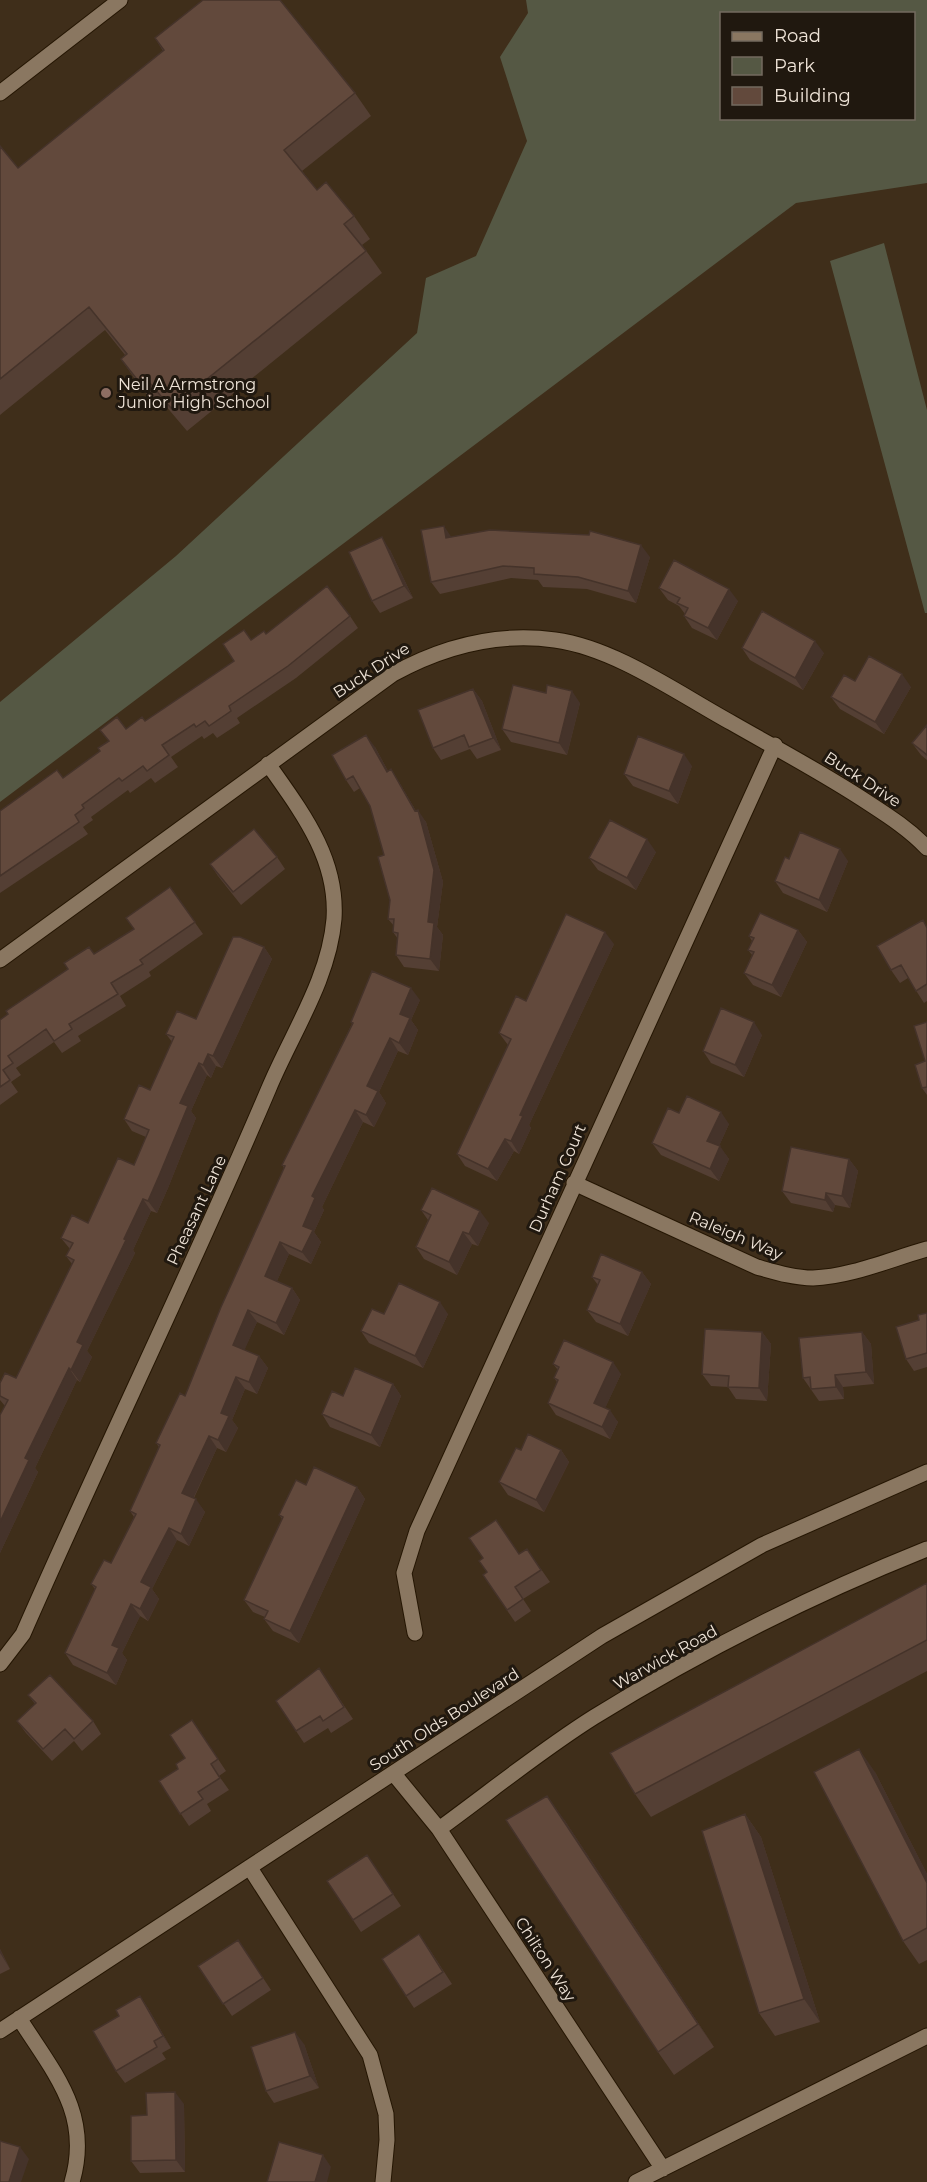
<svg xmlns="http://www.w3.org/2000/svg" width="927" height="2182" viewBox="0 0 927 2182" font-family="Montserrat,sans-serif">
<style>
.green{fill:#555844;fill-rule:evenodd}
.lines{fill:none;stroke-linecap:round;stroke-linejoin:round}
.minor-casing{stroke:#251603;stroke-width:17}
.minor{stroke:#8a7761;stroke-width:15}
.wall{fill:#543f34}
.shaded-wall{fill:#45332a}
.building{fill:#62493c;stroke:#45332a;stroke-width:1.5}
.education-dot{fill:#8d6e63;stroke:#20180f;stroke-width:2}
.labels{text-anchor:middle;stroke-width:6;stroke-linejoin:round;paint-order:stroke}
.poi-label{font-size:16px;fill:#efe4d8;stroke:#20180f;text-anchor:start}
.street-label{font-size:16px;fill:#efe4d8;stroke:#20180f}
</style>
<rect width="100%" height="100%" fill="#3f2e1a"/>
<path class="green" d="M 526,0 L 927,0 L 927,183 L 796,203 L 0,802 L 0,702 L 176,556 L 417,333 L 426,278 L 476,256 L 527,141 L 500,57 L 528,13 ZM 722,14 L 914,14 L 914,118 L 722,118 Z
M 884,243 L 927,410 L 927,613 L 925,613 L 830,261 Z"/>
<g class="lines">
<g class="minor-casing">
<path id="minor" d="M 0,93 L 120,0
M 0,960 L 393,674 C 444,646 497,632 555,640 C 615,648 679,694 732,723 C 779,750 825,774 870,804 C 890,817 910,830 927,848
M 574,1183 L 757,1267 C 775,1272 794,1278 813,1278 C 850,1277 891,1259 927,1249
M 415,1633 L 404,1573 L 417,1531 L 775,745
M 0,1664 L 23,1634 C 103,1451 191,1272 269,1088 C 292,1033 329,979 334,919 C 338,858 301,811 268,764
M 394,1774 L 439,1829 L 663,2169
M 439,1829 C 490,1792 540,1751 594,1717 C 699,1652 812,1595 927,1549
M 250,1868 L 370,2055 L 386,2114 L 387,2140 L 383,2182
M 19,2018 C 54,2073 92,2114 72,2182
M 0,2031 L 602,1636 L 762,1545 L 927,1472
M 636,2182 L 927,2036"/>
</g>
<use href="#minor" class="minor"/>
</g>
<path class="wall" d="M 155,38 L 355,93 L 371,116 L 302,171 L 317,190 L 354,216 L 370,239 L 362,245 L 382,273 L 187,431 L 165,405 L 159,410 L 137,382 L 121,359 L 125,355 L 105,330 L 0,415 L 0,146 L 18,168 L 163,51 Z
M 452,537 L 650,557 L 636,603 L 587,589 L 543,587 L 538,580 L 511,578 L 440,594 L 431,582 Z
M 390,550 L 413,598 L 380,613 L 372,601 Z
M 659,588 L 738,601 L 717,640 L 692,628 L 684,616 L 685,614 L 679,606 L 668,600 Z
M 350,616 L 358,628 L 296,678 L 237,718 L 240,723 L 217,738 L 213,733 L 204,739 L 202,736 L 171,757 L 178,767 L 155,783 L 151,778 L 130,793 L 128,790 L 91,817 L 93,820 L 83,827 L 88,834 L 0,893 L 0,811 L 63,778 L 100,751 L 126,729 L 145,721 L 234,661 L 251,640 L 266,634 Z
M 742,648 L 824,653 L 803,690 L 750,660 Z
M 855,681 L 911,687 L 884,734 L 840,709 L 831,697 Z
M 473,689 L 482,701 L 501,750 L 477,759 L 470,749 L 441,760 L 433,748 Z
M 580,703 L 567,755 L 511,742 L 502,729 Z
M 927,725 L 927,760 L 921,755 L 912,743 Z
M 375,747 L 388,771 L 399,782 L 416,811 L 426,822 L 443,882 L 437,927 L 443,935 L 439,971 L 404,967 L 396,955 L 398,939 L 393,932 L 394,926 L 388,919 L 390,900 L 384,855 L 370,806 L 360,788 L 354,792 L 346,780 Z
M 692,766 L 678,804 L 633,786 L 624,774 Z
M 656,852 L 636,890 L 598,870 L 589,858 Z
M 277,857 L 285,869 L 241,905 L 218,876 L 210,864 Z
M 789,859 L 848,861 L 827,912 L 783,893 L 775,881 Z
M 170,887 L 203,934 L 149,972 L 151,976 L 120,996 L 126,1006 L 78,1036 L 81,1041 L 62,1053 L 54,1042 L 16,1068 L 21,1075 L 11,1082 L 18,1092 L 0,1105 L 0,1020 L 94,954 L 134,929 Z
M 927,926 L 927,1001 L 924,1003 L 908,978 L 900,983 L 891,970 Z
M 798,930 L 807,942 L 781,997 L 753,985 L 744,973 L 752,955 L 748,950 L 752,941 L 749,936 Z
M 614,944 L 529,1125 L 531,1128 L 519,1154 L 514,1151 L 497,1181 L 465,1166 L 457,1154 L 508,1045 L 499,1033 L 526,1001 Z
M 264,947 L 272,959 L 222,1068 L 216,1066 L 211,1078 L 207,1075 L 191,1111 L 196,1118 L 168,1188 L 157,1213 L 151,1211 L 133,1250 L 135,1253 L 87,1351 L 92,1357 L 80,1382 L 77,1380 L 35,1468 L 38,1472 L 0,1553 L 0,1415 L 5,1406 L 0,1400 L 0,1383 L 16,1378 L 72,1264 L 66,1256 L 70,1249 L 61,1238 L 88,1223 L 134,1165 L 146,1137 L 132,1131 L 124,1119 L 150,1090 L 172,1042 L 166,1034 L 196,1019 Z
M 420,1000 L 411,1020 L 418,1030 L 408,1055 L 398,1051 L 379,1092 L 386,1103 L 374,1127 L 363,1122 L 322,1207 L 324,1210 L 314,1232 L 321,1242 L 311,1264 L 289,1254 L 277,1281 L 292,1288 L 300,1300 L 284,1335 L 257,1322 L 244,1350 L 259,1356 L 268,1368 L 257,1394 L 245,1389 L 232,1420 L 238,1428 L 226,1452 L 217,1448 L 194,1498 L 205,1512 L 189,1546 L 177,1540 L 152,1589 L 159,1599 L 148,1621 L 140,1616 L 122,1653 L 127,1660 L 116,1685 L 73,1665 L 65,1653 L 95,1589 L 91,1584 L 111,1563 L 134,1517 L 130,1511 L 159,1447 L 156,1443 L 185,1396 L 284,1168 L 282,1165 L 352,1024 L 351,1022 Z
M 927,1022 L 927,1095 L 922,1088 L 925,1061 Z
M 762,1035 L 744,1077 L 711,1063 L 703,1051 Z
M 679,1113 L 729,1124 L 719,1146 L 729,1159 L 719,1181 L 661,1155 L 652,1143 Z
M 849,1159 L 858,1171 L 850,1208 L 835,1205 L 833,1212 L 791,1203 L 782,1191 Z
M 421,1210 L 489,1223 L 478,1246 L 472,1244 L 457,1275 L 424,1259 L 416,1247 L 428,1220 Z
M 642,1272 L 651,1284 L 628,1336 L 596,1322 L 587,1310 L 598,1285 L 592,1277 Z
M 927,1313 L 927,1367 L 914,1371 L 906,1359 L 919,1320 Z
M 384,1314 L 448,1314 L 423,1368 L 369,1343 L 361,1331 Z
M 762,1332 L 771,1344 L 767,1401 L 736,1399 L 728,1387 L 711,1386 L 702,1374 Z
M 862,1332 L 871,1344 L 874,1384 L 843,1387 L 844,1399 L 819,1401 L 803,1378 Z
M 553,1364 L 621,1374 L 605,1408 L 618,1422 L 610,1439 L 556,1415 L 548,1403 L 557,1382 L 554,1378 L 558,1370 Z
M 393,1384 L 401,1396 L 380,1447 L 330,1427 L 322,1414 L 343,1396 Z
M 521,1450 L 561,1450 L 569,1462 L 544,1512 L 508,1495 L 499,1482 Z
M 306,1485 L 357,1487 L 365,1499 L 299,1643 L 273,1631 L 264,1619 L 265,1617 L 253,1612 L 244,1600 L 282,1519 L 279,1515 Z
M 527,1549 L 550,1582 L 523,1599 L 531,1611 L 515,1622 L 483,1575 Z
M 927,1583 L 927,1671 L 651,1817 L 635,1794 Z
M 319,1668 L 353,1719 L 331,1733 L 328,1728 L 304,1743 L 276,1701 Z
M 28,1695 L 93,1721 L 101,1734 L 82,1751 L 74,1741 L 52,1761 L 26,1733 L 17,1721 L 35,1704 Z
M 192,1720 L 226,1771 L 219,1776 L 229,1790 L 207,1804 L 211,1811 L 189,1826 L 159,1781 L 178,1769 L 185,1758 Z
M 875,1772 L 927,1874 L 927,1960 L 919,1964 L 903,1941 Z
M 745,1814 L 761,1837 L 820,2022 L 775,2036 L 759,2013 Z
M 563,1818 L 714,2047 L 674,2075 L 658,2052 Z
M 367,1855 L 401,1906 L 361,1932 L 353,1920 Z
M 238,1940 L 271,1990 L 232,2016 L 198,1966 Z
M 428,1947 L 452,1984 L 414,2008 L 406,1996 Z
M 0,1949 L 10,1969 L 0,1974 Z
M 140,1996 L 148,2008 L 171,2048 L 162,2053 L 166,2059 L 125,2083 L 116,2071 L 119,2016 Z
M 304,2044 L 319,2088 L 274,2103 L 266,2091 Z
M 184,2104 L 185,2172 L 140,2173 L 131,2161 L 147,2115 Z"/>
<path class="shaded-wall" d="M 444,526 L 452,538 L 446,538 Z
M 382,537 L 390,550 L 413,598 L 404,586 Z
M 641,545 L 650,557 L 636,603 L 628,591 Z
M 729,589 L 738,601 L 717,640 L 708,628 Z
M 815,641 L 824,653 L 803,690 L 795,678 Z
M 902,674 L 911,687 L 884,734 L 875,722 Z
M 473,689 L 482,701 L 501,750 L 493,738 Z
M 572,691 L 580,703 L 567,755 L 559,743 Z
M 366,735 L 375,747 L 395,784 L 387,772 Z
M 684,754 L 692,766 L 678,804 L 669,791 Z
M 391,769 L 399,782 L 419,816 L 418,810 L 426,822 L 443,882 L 437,927 L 443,935 L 439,971 L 430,959 L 428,922 L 415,811 Z
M 647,839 L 656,852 L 636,890 L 627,878 Z
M 840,849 L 848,861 L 827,912 L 819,900 Z
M 798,930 L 807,942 L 781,997 L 772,985 Z
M 605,932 L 614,944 L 529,1125 L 531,1128 L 519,1154 L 511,1141 L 520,1115 Z
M 264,947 L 272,959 L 222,1068 L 213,1056 Z
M 411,988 L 420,1000 L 411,1020 L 418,1030 L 408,1055 L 399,1043 L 400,1014 Z
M 754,1022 L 762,1035 L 744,1077 L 735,1065 Z
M 390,1038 L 398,1051 L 379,1092 L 386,1103 L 374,1127 L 366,1115 L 367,1086 Z
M 208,1054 L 216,1066 L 211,1078 L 203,1065 Z
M 199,1063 L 207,1075 L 191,1111 L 196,1118 L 168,1188 L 157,1213 L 148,1201 L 180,1103 Z
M 355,1110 L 363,1122 L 322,1207 L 324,1210 L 314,1232 L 321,1242 L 311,1264 L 302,1252 L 303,1226 L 312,1196 Z
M 721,1112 L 729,1124 L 716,1153 L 707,1141 Z
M 505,1139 L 514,1151 L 497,1181 L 488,1169 Z
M 720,1146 L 729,1159 L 719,1181 L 710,1169 Z
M 849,1159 L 858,1171 L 850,1208 L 842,1196 Z
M 826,1193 L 835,1205 L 833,1212 L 825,1200 Z
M 143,1199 L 151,1211 L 133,1250 L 135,1253 L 87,1351 L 92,1357 L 80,1382 L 71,1370 L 77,1342 Z
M 480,1211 L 489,1223 L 478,1246 L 469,1234 Z
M 463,1232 L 472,1244 L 457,1275 L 449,1262 Z
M 280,1242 L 289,1254 L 274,1288 L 265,1276 Z
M 642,1272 L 651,1284 L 628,1336 L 620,1324 Z
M 292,1288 L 300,1300 L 284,1335 L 276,1323 Z
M 440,1302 L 448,1314 L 423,1368 L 415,1356 Z
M 248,1310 L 257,1322 L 241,1358 L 233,1345 Z
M 762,1332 L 771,1344 L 767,1401 L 759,1388 Z
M 862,1332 L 871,1344 L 874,1384 L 866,1372 Z
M 259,1356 L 268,1368 L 257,1394 L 249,1382 Z
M 613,1362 L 621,1374 L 602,1415 L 594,1403 Z
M 69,1368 L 77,1380 L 35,1468 L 38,1472 L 0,1553 L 0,1522 L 25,1458 Z
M 835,1375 L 843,1387 L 844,1399 L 836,1387 Z
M 236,1377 L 245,1389 L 232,1420 L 238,1428 L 226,1452 L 218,1440 L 221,1413 Z
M 393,1384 L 401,1396 L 380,1447 L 371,1435 Z
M 610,1410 L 618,1422 L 610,1439 L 602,1427 Z
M 209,1436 L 217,1448 L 190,1505 L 182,1493 Z
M 561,1450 L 569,1462 L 544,1512 L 536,1500 Z
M 357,1487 L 365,1499 L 299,1643 L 290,1631 Z
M 196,1499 L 205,1512 L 189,1546 L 181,1534 Z
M 169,1528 L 177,1540 L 152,1589 L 159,1599 L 148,1621 L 140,1609 L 141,1582 Z
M 131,1604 L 140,1616 L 122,1653 L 127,1660 L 116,1685 L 107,1673 L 112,1645 Z
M 859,1749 L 875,1772 L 927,1874 L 927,1883 Z
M 547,1796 L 563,1818 L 714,2047 L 698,2024 Z
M 745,1814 L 761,1837 L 820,2022 L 804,1999 Z
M 0,1949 L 10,1969 L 2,1956 L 0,1953 Z
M 140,1996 L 148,2008 L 171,2048 L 163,2036 Z
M 295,2032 L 304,2044 L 319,2088 L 310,2076 Z
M 175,2092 L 184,2104 L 185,2172 L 176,2160 Z
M 20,2147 L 29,2159 L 21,2182 L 9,2182 Z
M 323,2155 L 331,2167 L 327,2182 L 315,2182 Z"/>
<path class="building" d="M 203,0 L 280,0 L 355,93 L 284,150 L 317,190 L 326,182 L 354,216 L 344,224 L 366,251 L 171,408 L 149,382 L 143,387 L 121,359 L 127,354 L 89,307 L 0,379 L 0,146 L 18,168 L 164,50 L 155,38 Z
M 444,526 L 446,538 L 490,530 L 589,535 L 590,531 L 641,545 L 628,591 L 578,577 L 534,574 L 534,568 L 503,566 L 431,582 L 421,530 Z
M 382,537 L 404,586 L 372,601 L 349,552 Z
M 674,560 L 729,589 L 708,628 L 684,616 L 688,608 L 677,603 L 680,598 L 659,588 Z
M 327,586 L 350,616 L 288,666 L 229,706 L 231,711 L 209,726 L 205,721 L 196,727 L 194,724 L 162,745 L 169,755 L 147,771 L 143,766 L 122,781 L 119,778 L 82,805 L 84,808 L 75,815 L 79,822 L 0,876 L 0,811 L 57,770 L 63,778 L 100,751 L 98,748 L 109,741 L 100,730 L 117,717 L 126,729 L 142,717 L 145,721 L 234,661 L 223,644 L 244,630 L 251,640 L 264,631 L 266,634 Z
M 762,611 L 815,641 L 795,678 L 742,648 Z
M 869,656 L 902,674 L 875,722 L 831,697 L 844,675 L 855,681 Z
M 513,685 L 546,693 L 547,685 L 572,691 L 559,743 L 502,729 Z
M 473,689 L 493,738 L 469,747 L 464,735 L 433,748 L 418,710 Z
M 927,725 L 927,755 L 912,743 Z
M 366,735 L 387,772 L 391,769 L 415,811 L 418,810 L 434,870 L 428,922 L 434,923 L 430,959 L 396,955 L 398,933 L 393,932 L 394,919 L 388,919 L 390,900 L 378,857 L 384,855 L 370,806 L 353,776 L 346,780 L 332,755 Z
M 638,736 L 684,754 L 669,791 L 624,774 Z
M 610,820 L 647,839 L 627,878 L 589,858 Z
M 254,829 L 277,857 L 233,892 L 210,864 Z
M 800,832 L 840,849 L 819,900 L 775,881 L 785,857 L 789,859 Z
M 170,887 L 195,922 L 140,960 L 143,964 L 111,983 L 118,994 L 69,1024 L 72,1029 L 54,1041 L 46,1029 L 8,1056 L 13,1063 L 3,1070 L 10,1080 L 0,1087 L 0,1020 L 8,1014 L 6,1011 L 68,969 L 64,963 L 89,947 L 94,954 L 134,929 L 126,918 Z
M 760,913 L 798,930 L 772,985 L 744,973 L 754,952 L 748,950 L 754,938 L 749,936 Z
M 566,914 L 605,932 L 520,1115 L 523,1116 L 511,1141 L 505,1139 L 488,1169 L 457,1154 L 511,1039 L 499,1033 L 516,996 L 526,1001 Z
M 923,920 L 927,928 L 927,984 L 916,991 L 901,965 L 891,970 L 877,946 Z
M 233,937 L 240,937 L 264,947 L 213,1056 L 208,1054 L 203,1065 L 199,1063 L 180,1103 L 188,1106 L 159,1176 L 148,1201 L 143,1199 L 124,1239 L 126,1240 L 77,1342 L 83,1345 L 71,1370 L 69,1368 L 25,1458 L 29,1460 L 0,1522 L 0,1415 L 8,1400 L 0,1396 L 0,1383 L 5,1373 L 16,1378 L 74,1260 L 66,1256 L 73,1243 L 61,1238 L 72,1215 L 88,1223 L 118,1158 L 134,1165 L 149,1130 L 124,1119 L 139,1085 L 150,1090 L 174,1037 L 166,1034 L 177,1011 L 196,1019 Z
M 372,971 L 411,988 L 400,1014 L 410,1018 L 399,1043 L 390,1038 L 367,1086 L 378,1091 L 366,1115 L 355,1110 L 312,1196 L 315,1198 L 303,1226 L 313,1230 L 302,1252 L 280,1242 L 265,1276 L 292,1288 L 276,1323 L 248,1310 L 233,1345 L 259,1356 L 249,1382 L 236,1377 L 221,1413 L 229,1416 L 218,1440 L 209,1436 L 182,1493 L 196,1499 L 181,1534 L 169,1528 L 141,1582 L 151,1587 L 140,1609 L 131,1604 L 112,1645 L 119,1648 L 107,1673 L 65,1653 L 96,1587 L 91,1584 L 104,1560 L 111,1563 L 136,1514 L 130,1511 L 160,1445 L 156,1443 L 180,1393 L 185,1396 L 221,1307 L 285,1166 L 282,1165 L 353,1023 L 351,1022 Z
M 721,1008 L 754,1022 L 735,1065 L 703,1051 Z
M 927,1022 L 927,1087 L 922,1088 L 915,1065 L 925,1061 L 914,1026 Z
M 687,1096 L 721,1112 L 707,1141 L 720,1146 L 710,1169 L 652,1143 L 668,1108 L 679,1113 Z
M 791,1147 L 849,1159 L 842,1196 L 826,1193 L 825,1200 L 782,1191 Z
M 432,1188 L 480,1211 L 469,1234 L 463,1232 L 449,1262 L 416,1247 L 431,1215 L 421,1210 Z
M 601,1254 L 642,1272 L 620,1324 L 587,1310 L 600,1280 L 592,1277 Z
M 399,1283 L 440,1302 L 415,1356 L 361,1331 L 372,1309 L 384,1314 Z
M 927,1313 L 927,1353 L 906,1359 L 896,1327 L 919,1320 L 918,1315 Z
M 705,1329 L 762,1332 L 759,1388 L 728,1387 L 729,1376 L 702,1374 Z
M 862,1332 L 866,1372 L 835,1375 L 836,1387 L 811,1389 L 810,1377 L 803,1378 L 799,1338 Z
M 564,1340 L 613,1362 L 594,1403 L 610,1410 L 602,1427 L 548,1403 L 558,1380 L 554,1378 L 559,1367 L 553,1364 Z
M 355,1368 L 393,1384 L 371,1435 L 322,1414 L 332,1391 L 343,1396 Z
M 528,1434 L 561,1450 L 536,1500 L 499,1482 L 516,1448 L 521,1450 Z
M 314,1467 L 357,1487 L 290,1631 L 264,1619 L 268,1611 L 244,1600 L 283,1517 L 279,1515 L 296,1480 L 306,1485 Z
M 496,1520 L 519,1554 L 527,1549 L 541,1570 L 515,1587 L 523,1599 L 507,1610 L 483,1575 L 487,1572 L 479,1561 L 483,1558 L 469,1538 Z
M 927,1583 L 927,1640 L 635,1794 L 610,1753 Z
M 319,1668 L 344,1707 L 323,1721 L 320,1716 L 296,1731 L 276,1701 Z
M 50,1675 L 93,1721 L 74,1739 L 65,1729 L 43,1749 L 17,1721 L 36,1703 L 28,1695 Z
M 192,1720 L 218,1759 L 211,1764 L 220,1778 L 198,1792 L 203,1799 L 180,1814 L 159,1781 L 178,1769 L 176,1764 L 185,1758 L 170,1735 Z
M 859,1749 L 927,1883 L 927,1928 L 903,1941 L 814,1772 Z
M 547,1796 L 698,2024 L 658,2052 L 506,1820 Z
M 745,1814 L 804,1999 L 759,2013 L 702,1831 Z
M 367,1855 L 393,1894 L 353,1920 L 327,1881 Z
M 419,1934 L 443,1972 L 406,1996 L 382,1959 Z
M 238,1940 L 263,1978 L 223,2004 L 198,1966 Z
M 140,1996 L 163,2036 L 154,2041 L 157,2047 L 116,2071 L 93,2031 L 119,2016 L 116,2010 Z
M 295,2032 L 310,2076 L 266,2091 L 251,2047 Z
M 175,2092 L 176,2160 L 131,2161 L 131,2116 L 147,2115 L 146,2093 Z
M 0,2141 L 20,2147 L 9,2182 L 0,2182 Z
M 279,2142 L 323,2155 L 315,2182 L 267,2182 Z"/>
<circle class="education-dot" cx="106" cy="393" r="6"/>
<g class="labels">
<g class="poi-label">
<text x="118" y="390">Neil A Armstrong<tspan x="118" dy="18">Junior High School</tspan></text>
</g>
<g class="street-label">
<text transform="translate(371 670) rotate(-33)" y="6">Buck Drive</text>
<text transform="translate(863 779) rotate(33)" y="6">Buck Drive</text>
<text transform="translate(557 1178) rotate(-66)" y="6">Durham Court</text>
<text transform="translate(196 1210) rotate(-65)" y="6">Pheasant Lane</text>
<text transform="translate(736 1235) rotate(23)" y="6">Raleigh Way</text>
<text transform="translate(665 1657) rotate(-29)" y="6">Warwick Road</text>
<text transform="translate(444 1719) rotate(-33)" y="6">South Olds Boulevard</text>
<text transform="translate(546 1959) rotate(57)" y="6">Chilton Way</text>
</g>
</g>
<rect x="720" y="12" width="195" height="108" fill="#20180f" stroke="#736a5f" stroke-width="1.5"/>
<rect x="732" y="32" width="30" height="9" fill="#8a7761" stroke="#736a5f" stroke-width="1.5"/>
<text x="774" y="42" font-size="18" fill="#efe4d8">Road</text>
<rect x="732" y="57" width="30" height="18" fill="#555844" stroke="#736a5f" stroke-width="1.5"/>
<text x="774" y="72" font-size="18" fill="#efe4d8">Park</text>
<rect x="732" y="87" width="30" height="18" fill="#62493c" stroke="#736a5f" stroke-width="1.5"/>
<text x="774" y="102" font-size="18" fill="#efe4d8">Building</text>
</svg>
